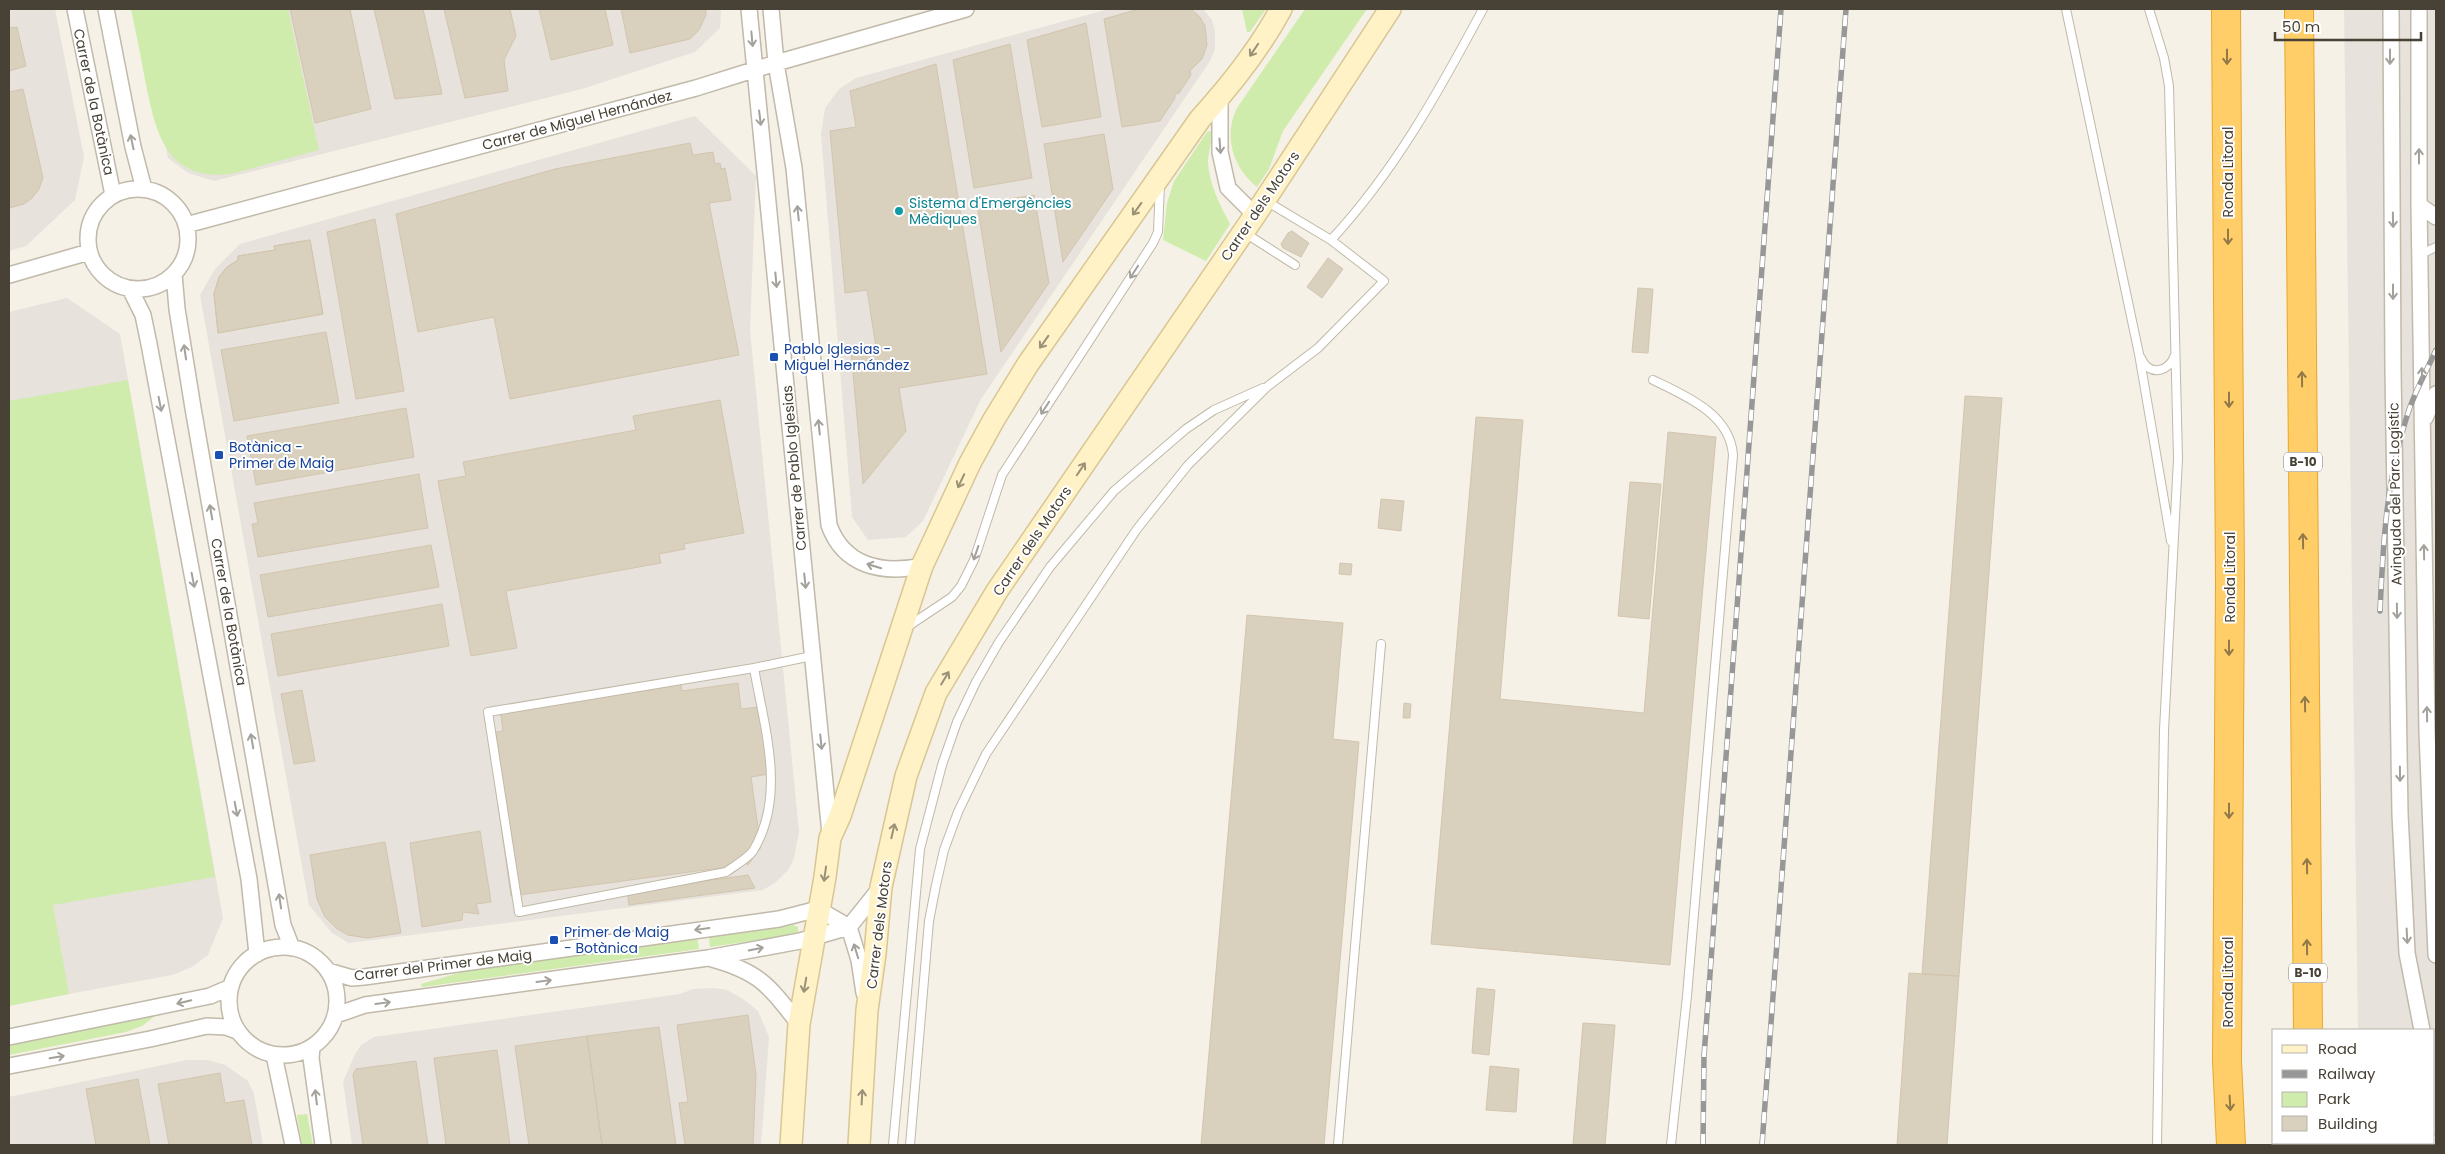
<svg xmlns="http://www.w3.org/2000/svg" width="2445" height="1154" viewBox="0 0 2445 1154" font-family="Poppins,sans-serif">
<style>
.industrial{fill:#e7e2dc}
.green{fill:#cfecad}
.building{fill:#dad0be;stroke:#d3c5ae}
.lines{fill:none;stroke-linecap:round;stroke-linejoin:round}
.lane-casing{stroke:#c1b9a9;stroke-width:10}
.street-casing{stroke:#c1b9a9;stroke-width:18}
.secondary-casing{stroke:#d8c693;stroke-width:24}
.highway-casing{stroke:#e9a62c;stroke-width:30}
.lane{stroke:#fff;stroke-width:8}
.street{stroke:#fff;stroke-width:15}
.secondary{stroke:#fff2c7;stroke-width:21}
.highway{stroke:#ffce68;stroke-width:28}
.rail-casing{stroke:#979797;stroke-width:5.5}
.rail{stroke:#fff;stroke-width:4;stroke-dasharray:11;stroke-linecap:butt}
.oneway{stroke:#a4a09a}
.oneway2{stroke:#9a9177}
.oneway3{stroke:#917949}
.culture-dot{fill:#0f9aa8;stroke:#fff;stroke-width:2}
.transit-dot{fill:#1a4fb4;stroke:#fff;stroke-width:2}
.labels{text-anchor:middle;stroke-width:4;stroke-linejoin:round;paint-order:stroke}
.shield{fill:#fff;stroke:#7f7a72;stroke-width:1}
.shield-label{font-size:12px;font-weight:bold;fill:#484135}
.street-label{font-size:14px;fill:#484135;stroke:#fff}
.culture-label{font-size:14px;fill:#0d838f;stroke:#fff;text-anchor:start}
.transit-label{font-size:14px;fill:#164399;stroke:#fff;text-anchor:start}
</style>
<rect width="100%" height="100%" fill="#f5f1e7"/>
<path class="industrial" d="M 9,9 L 55,9 L 84,157 L 75,200 L 26,246 L 9,251 Z
M 139,9 L 721,9 L 720,28 L 695,52 L 582,89 L 214,181 L 188,173 L 168,158 Z
M 1109,9 L 1203,9 L 1212,20 L 1215,31 L 1215,49 L 1210,61 L 981,399 L 923,521 L 906,537 L 868,540 L 852,517 L 821,134 L 825,108 L 839,89 L 856,78 Z
M 2344,9 L 2436,9 L 2436,1145 L 2360,1145 L 2360,1143 L 2434,1143 L 2434,1030 L 2358,1030 Z
M 695,116 L 756,176 L 750,330 L 799,832 L 794,858 L 789,869 L 776,882 L 763,890 L 349,943 L 332,933 L 309,905 L 200,295 L 215,269 L 240,244 Z
M 67,298 L 120,334 L 223,918 L 208,955 L 192,967 L 172,975 L 9,1005 L 9,312 Z
M 714,988 L 727,990 L 743,999 L 758,1011 L 769,1037 L 761,1145 L 352,1145 L 343,1082 L 355,1054 L 361,1045 L 374,1037 L 680,994 L 693,989 Z
M 187,1060 L 208,1060 L 225,1065 L 248,1081 L 254,1094 L 263,1145 L 9,1145 L 9,1097 Z"/>
<path class="green" d="M 131,9 L 288,9 L 319,150 L 231,174 C 165,181 156,133 145,80 C 141,57 136,33 131,9 Z
M 1242,9 L 1266,9 L 1250,32 L 1247,32 Z
M 1305,9 L 1367,9 L 1283,131 L 1269,169 L 1257,187 C 1233,168 1223,136 1237,108 Z
M 1211,131 C 1213,140 1208,152 1208,162 C 1209,184 1220,205 1230,224 L 1206,261 L 1163,240 L 1167,203 L 1174,181 L 1207,132 Z
M 128,380 L 215,877 L 53,905 L 69,994 L 9,1006 L 9,401 Z
M 793,925 L 798,927 L 798,934 L 710,947 L 709,937 Z
M 697,938 L 699,949 L 422,987 L 421,984 L 469,970 Z
M 155,1016 L 142,1026 L 126,1032 L 9,1055 L 9,1044 Z
M 307,1114 L 313,1145 L 302,1145 L 297,1115 Z"/>
<path class="building" d="M 290,9 L 350,9 L 371,109 L 315,123 Z
M 374,9 L 423,9 L 442,94 L 395,99 Z
M 444,9 L 510,9 L 516,36 L 504,60 L 508,91 L 465,98 Z
M 539,9 L 605,9 L 613,45 L 551,60 Z
M 621,9 L 706,9 L 706,15 L 699,30 L 690,39 L 630,53 Z
M 1139,9 L 1191,9 L 1200,17 L 1205,26 L 1207,45 L 1202,59 L 1190,71 L 1191,75 L 1179,93 L 1175,94 L 1175,98 L 1160,121 L 1122,127 L 1104,19 Z
M 1086,23 L 1101,117 L 1042,127 L 1027,40 Z
M 17,27 L 26,66 L 9,71 L 9,28 Z
M 1010,44 L 1032,178 L 974,188 L 953,60 Z
M 936,64 L 987,374 L 899,388 L 906,431 L 863,484 L 851,350 L 876,347 L 867,290 L 845,293 L 830,131 L 856,127 L 850,91 Z
M 23,89 L 43,178 L 39,189 L 32,198 L 24,204 L 9,208 L 9,92 Z
M 1104,134 L 1113,189 L 1063,262 L 1044,144 Z
M 690,143 L 693,155 L 713,152 L 715,164 L 720,163 L 721,169 L 725,168 L 731,200 L 709,203 L 739,355 L 510,399 L 494,317 L 418,332 L 396,214 L 555,169 Z
M 1034,195 L 1049,283 L 1001,352 L 977,204 Z
M 375,219 L 404,391 L 356,399 L 327,232 Z
M 1292,231 L 1309,243 L 1301,257 L 1283,248 L 1281,244 L 1288,233 Z
M 310,240 L 323,314 L 218,333 L 214,294 L 219,277 L 227,267 L 238,260 L 238,256 L 275,250 L 274,246 Z
M 310,240 L 323,314 L 218,333 L 214,294 L 219,277 L 227,267 L 238,260 L 238,256 L 275,250 L 274,246 Z
M 1328,258 L 1343,269 L 1322,298 L 1307,287 Z
M 1638,288 L 1653,289 L 1648,353 L 1632,352 Z
M 326,332 L 339,403 L 234,421 L 221,350 Z
M 1965,396 L 2002,398 L 1959,976 L 1922,974 Z
M 720,400 L 744,533 L 684,544 L 685,549 L 659,554 L 661,563 L 506,591 L 517,648 L 471,656 L 438,481 L 466,476 L 463,462 L 636,430 L 633,416 Z
M 406,408 L 414,457 L 256,485 L 247,436 Z
M 1476,417 L 1523,420 L 1500,699 L 1644,713 L 1668,432 L 1716,437 L 1670,965 L 1431,944 Z
M 419,474 L 428,528 L 258,557 L 252,524 L 258,523 L 254,503 Z
M 1630,482 L 1661,484 L 1649,619 L 1618,616 Z
M 1381,499 L 1404,501 L 1401,531 L 1378,528 Z
M 431,545 L 439,587 L 268,617 L 260,575 Z
M 1340,563 L 1352,564 L 1351,575 L 1339,574 Z
M 442,604 L 449,646 L 278,676 L 271,634 Z
M 1247,615 L 1343,623 L 1333,739 L 1359,742 L 1324,1145 L 1201,1145 Z
M 738,683 L 741,709 L 759,707 L 769,774 L 751,777 L 760,842 L 758,844 L 761,847 L 748,865 L 744,862 L 742,865 L 511,896 L 494,777 L 497,776 L 491,733 L 503,731 L 500,708 L 681,684 L 682,691 Z
M 302,690 L 315,761 L 294,764 L 281,694 Z
M 1404,703 L 1411,704 L 1410,718 L 1403,718 Z
M 480,831 L 491,902 L 476,904 L 479,914 L 463,912 L 462,920 L 422,927 L 410,843 Z
M 385,842 L 401,933 L 367,938 L 348,935 L 336,928 L 325,917 L 317,899 L 310,855 Z
M 748,875 L 755,888 L 629,905 L 627,892 Z
M 1909,973 L 1959,976 L 1947,1145 L 1897,1145 Z
M 1477,988 L 1495,990 L 1489,1055 L 1472,1053 Z
M 748,1015 L 756,1075 L 753,1145 L 685,1145 L 679,1103 L 688,1102 L 677,1025 Z
M 1583,1023 L 1615,1025 L 1605,1145 L 1573,1145 Z
M 659,1027 L 676,1145 L 602,1145 L 587,1036 Z
M 587,1036 L 602,1145 L 529,1145 L 515,1046 Z
M 497,1050 L 510,1145 L 446,1145 L 434,1058 Z
M 416,1061 L 428,1145 L 363,1145 L 353,1075 L 356,1069 Z
M 1490,1066 L 1519,1069 L 1516,1112 L 1486,1110 Z
M 220,1073 L 225,1103 L 244,1100 L 252,1145 L 169,1145 L 158,1084 Z
M 138,1079 L 150,1145 L 96,1145 L 86,1089 Z"/>
<g class="lines">
<g class="lane-casing">
<path id="lane" d="M 2066,9 L 2139,354 L 2171,541
M 2149,9 L 2164,58 L 2169,86 L 2178,459 L 2164,730 L 2157,1145
M 1266,201 L 1331,240 C 1395,171 1439,91 1483,9
M 1245,233 L 1295,265
M 2421,254 L 2436,247
M 2141,358 C 2149,377 2169,372 2175,355
M 1653,380 C 1686,396 1730,414 1733,455 L 1687,996 L 1671,1145
M 907,627 L 952,597 L 961,586 L 974,560 L 1002,475 L 1153,243 L 1158,232 L 1160,184
M 754,668 C 764,727 787,795 753,851 C 747,859 734,866 726,872 L 519,912 L 488,712 Z
M 754,668 L 812,656
M 893,1145 L 920,849 L 942,765 L 957,722 L 976,682 L 999,642 L 1050,567 L 1114,491 L 1186,429 L 1214,410 L 1263,388
M 910,1145 L 929,921 L 936,885 L 944,850 L 958,812 L 986,754 L 1137,529 L 1188,465 L 1268,386 L 1318,348 L 1384,281 L 1331,240
M 1338,1145 L 1381,644"/>
</g>
<g class="street-casing">
<path id="street" d="M 75,9 L 113,195
M 106,9 L 133,147 L 144,189
M 749,9 L 830,834
M 771,9 L 776,63 L 794,168 L 829,525 C 844,567 883,574 922,566
M 2391,9 L 2393,370 L 2400,814 L 2407,953 L 2422,1030
M 2419,9 L 2419,205 L 2427,732 L 2436,955
M 1220,98 L 1220,152 L 1228,188 L 1255,215
M88 239a50 50 0 1 1 100 0a50 50 0 1 1-100 0Z
M 2419,205 L 2436,217
M 186,225 L 696,88 L 776,63 L 966,9
M 174,274 L 177,309 L 193,408 L 283,925 L 292,948
M 9,275 L 89,252
M 130,289 L 143,315 L 149,344 L 249,879 L 257,954
M 2425,418 L 2436,394
M229 1001a54 54 0 1 1 108 0a54 54 0 1 1-108 0Z
M 712,959 C 760,972 769,986 799,1024
M 328,971 L 352,978 L 364,977 L 779,919 L 818,909 L 849,927 L 859,960 L 864,993
M 336,1015 L 365,1005 L 708,958 L 800,941 L 849,927 L 881,887
M 9,1037 L 210,996 L 231,987
M 312,1047 L 311,1058 L 323,1145
M 274,1055 L 293,1145
M 9,1066 L 150,1039 L 207,1026 L 226,1027 L 237,1031
M 2421,1143 L 2421,1145
M 2433,1143 L 2434,1145"/>
</g>
<g class="secondary-casing">
<path id="secondary" d="M 791,1145 L 799,1024 L 825,877 L 830,838 L 840,816 L 922,566 L 970,463 L 993,421 L 1028,364 L 1200,119 C 1230,86 1260,48 1281,9
M 859,1145 L 867,1010 L 875,954 L 881,887 L 906,776 L 936,693 L 997,591 L 1255,215 L 1390,9"/>
</g>
<g class="highway-casing">
<path id="highway" d="M 2226,9 L 2230,582 L 2227,1061 L 2231,1145
M 2299,9 L 2308,1030
M 2309,1143 L 2309,1145"/>
</g>
<use href="#lane" class="lane"/>
<use href="#street" class="street"/>
<use href="#secondary" class="secondary"/>
<use href="#highway" class="highway"/>
<g class="rail-casing">
<path id="rail" d="M 2380,611 C 2383,545 2386,480 2407,416 C 2414,393 2426,372 2436,350
M 1703,1145 L 1704,1056 L 1781,9
M 1762,1145 L 1846,9"/>
</g>
<use href="#rail" class="rail"/>
</g>
<defs><path id="oneway-shaft" d="M-6 0H5M1.5-3L5.5 0L1.5 3" fill="none" stroke-width="1.6" stroke-linecap="round" stroke-linejoin="round" transform="scale(1.25)"/></defs>
<g class="oneway">
<use href="#oneway-shaft" transform="translate(752 39) rotate(85)"/>
<use href="#oneway-shaft" transform="translate(2390 57) rotate(90)"/>
<use href="#oneway-shaft" transform="translate(760 118) rotate(83)"/>
<use href="#oneway-shaft" transform="translate(132 142) rotate(-102)"/>
<use href="#oneway-shaft" transform="translate(1220 146) rotate(86)"/>
<use href="#oneway-shaft" transform="translate(2419 156) rotate(-90)"/>
<use href="#oneway-shaft" transform="translate(798 213) rotate(-96)"/>
<use href="#oneway-shaft" transform="translate(2393 220) rotate(89)"/>
<use href="#oneway-shaft" transform="translate(1134 272) rotate(123)"/>
<use href="#oneway-shaft" transform="translate(776 280) rotate(85)"/>
<use href="#oneway-shaft" transform="translate(2393 292) rotate(90)"/>
<use href="#oneway-shaft" transform="translate(185 352) rotate(-98)"/>
<use href="#oneway-shaft" transform="translate(2422 375) rotate(-91)"/>
<use href="#oneway-shaft" transform="translate(160 404) rotate(79)"/>
<use href="#oneway-shaft" transform="translate(1045 408) rotate(123)"/>
<use href="#oneway-shaft" transform="translate(819 427) rotate(-96)"/>
<use href="#oneway-shaft" transform="translate(211 512) rotate(-100)"/>
<use href="#oneway-shaft" transform="translate(2424 552) rotate(-91)"/>
<use href="#oneway-shaft" transform="translate(976 553) rotate(109)"/>
<use href="#oneway-shaft" transform="translate(874 566) rotate(-163)"/>
<use href="#oneway-shaft" transform="translate(193 580) rotate(79)"/>
<use href="#oneway-shaft" transform="translate(805 581) rotate(84)"/>
<use href="#oneway-shaft" transform="translate(2397 611) rotate(89)"/>
<use href="#oneway-shaft" transform="translate(2427 714) rotate(-91)"/>
<use href="#oneway-shaft" transform="translate(252 741) rotate(-100)"/>
<use href="#oneway-shaft" transform="translate(821 742) rotate(84)"/>
<use href="#oneway-shaft" transform="translate(2400 774) rotate(89)"/>
<use href="#oneway-shaft" transform="translate(236 809) rotate(79)"/>
<use href="#oneway-shaft" transform="translate(280 901) rotate(-98)"/>
<use href="#oneway-shaft" transform="translate(702 929) rotate(172)"/>
<use href="#oneway-shaft" transform="translate(2407 936) rotate(87)"/>
<use href="#oneway-shaft" transform="translate(756 949) rotate(-11)"/>
<use href="#oneway-shaft" transform="translate(856 951) rotate(-107)"/>
<use href="#oneway-shaft" transform="translate(544 981) rotate(-8)"/>
<use href="#oneway-shaft" transform="translate(184 1002) rotate(167)"/>
<use href="#oneway-shaft" transform="translate(383 1003) rotate(-8)"/>
<use href="#oneway-shaft" transform="translate(57 1057) rotate(-10)"/>
<use href="#oneway-shaft" transform="translate(316 1097) rotate(-97)"/>
</g>
<g class="oneway2">
<use href="#oneway-shaft" transform="translate(1254 50) rotate(124)"/>
<use href="#oneway-shaft" transform="translate(1137 209) rotate(126)"/>
<use href="#oneway-shaft" transform="translate(1044 342) rotate(125)"/>
<use href="#oneway-shaft" transform="translate(1081 469) rotate(-56)"/>
<use href="#oneway-shaft" transform="translate(961 481) rotate(115)"/>
<use href="#oneway-shaft" transform="translate(945 678) rotate(-59)"/>
<use href="#oneway-shaft" transform="translate(893 831) rotate(-77)"/>
<use href="#oneway-shaft" transform="translate(825 874) rotate(98)"/>
<use href="#oneway-shaft" transform="translate(805 985) rotate(100)"/>
<use href="#oneway-shaft" transform="translate(862 1097) rotate(-87)"/>
</g>
<g class="oneway3">
<use href="#oneway-shaft" transform="translate(2227 57) rotate(90)"/>
<use href="#oneway-shaft" transform="translate(2228 237) rotate(90)"/>
<use href="#oneway-shaft" transform="translate(2302 379) rotate(-91)"/>
<use href="#oneway-shaft" transform="translate(2229 400) rotate(90)"/>
<use href="#oneway-shaft" transform="translate(2303 541) rotate(-91)"/>
<use href="#oneway-shaft" transform="translate(2229 648) rotate(90)"/>
<use href="#oneway-shaft" transform="translate(2305 704) rotate(-91)"/>
<use href="#oneway-shaft" transform="translate(2229 811) rotate(90)"/>
<use href="#oneway-shaft" transform="translate(2307 866) rotate(-91)"/>
<use href="#oneway-shaft" transform="translate(2307 947) rotate(-91)"/>
<use href="#oneway-shaft" transform="translate(2230 1103) rotate(87)"/>
</g>
<circle class="culture-dot" cx="899" cy="211" r="5"/>
<g class="transit-dot">
<rect x="769" y="352" width="10" height="10" rx="2.5"/>
<rect x="214" y="450" width="10" height="10" rx="2.5"/>
<rect x="549" y="935" width="10" height="10" rx="2.5"/>
</g>
<g class="labels">
<g class="shield">
<rect x="2284" y="452.5" width="38" height="19" rx="4"/>
<rect x="2289" y="963.5" width="38" height="19" rx="4"/>
</g>
<g class="shield-label">
<text x="2303" y="466">B-10</text>
<text x="2308" y="977">B-10</text>
</g>
<g class="street-label">
<text transform="translate(94 102) rotate(78)" y="5">Carrer de la Botànica</text>
<text transform="translate(577 120) rotate(-15)" y="5">Carrer de Miguel Hernández</text>
<text transform="translate(2228 172) rotate(-90)" y="5">Ronda Litoral</text>
<text transform="translate(1260 206) rotate(-56)" y="5">Carrer dels Motors</text>
<text transform="translate(794 468) rotate(-95)" y="5">Carrer de Pablo Iglesias</text>
<text transform="translate(2395 494) rotate(-91)" y="5">Avinguda del Parc Logístic</text>
<text transform="translate(1032 541) rotate(-56)" y="5">Carrer dels Motors</text>
<text transform="translate(2230 577) rotate(-90)" y="5">Ronda Litoral</text>
<text transform="translate(229 612) rotate(80)" y="5">Carrer de la Botànica</text>
<text transform="translate(879 925) rotate(-83)" y="5">Carrer dels Motors</text>
<text transform="translate(443 965) rotate(-7)" y="5">Carrer del Primer de Maig</text>
<text transform="translate(2228 982) rotate(-90)" y="5">Ronda Litoral</text>
</g>
<g class="culture-label">
<text x="909" y="208">Sistema d'Emergències<tspan x="909" dy="16">Mèdiques</tspan></text>
</g>
<g class="transit-label">
<text x="784" y="354">Pablo Iglesias -<tspan x="784" dy="16">Miguel Hernández</tspan></text>
<text x="229" y="452">Botànica -<tspan x="229" dy="16">Primer de Maig</tspan></text>
<text x="564" y="937">Primer de Maig<tspan x="564" dy="16">- Botànica</tspan></text>
</g>
</g>
<rect width="2445" height="1154" fill="none" stroke="#484135" stroke-width="20"/>
<rect x="2272" y="1029" width="162" height="115" fill="#ffffff" stroke="#b6b3ae"/>
<rect x="2282" y="1045" width="25" height="8" fill="#fff2c7" stroke="#b6b3ae"/>
<text x="2318" y="1054" font-size="15" fill="#484135">Road</text>
<rect x="2282" y="1070" width="25" height="8" fill="#979797" stroke="#b6b3ae"/>
<text x="2318" y="1079" font-size="15" fill="#484135">Railway</text>
<rect x="2282" y="1092" width="25" height="15" fill="#cfecad" stroke="#b6b3ae"/>
<text x="2318" y="1104" font-size="15" fill="#484135">Park</text>
<rect x="2282" y="1116" width="25" height="15" fill="#dad0be" stroke="#b6b3ae"/>
<text x="2318" y="1129" font-size="15" fill="#484135">Building</text>
<path d="M2275 32v8h146v-8" fill="none" stroke="#484135" stroke-width="2.5"/>
<text x="2282" y="32" font-size="15" fill="#484135" stroke="#ffffff" stroke-width="4" paint-order="stroke">50 m</text>
</svg>
